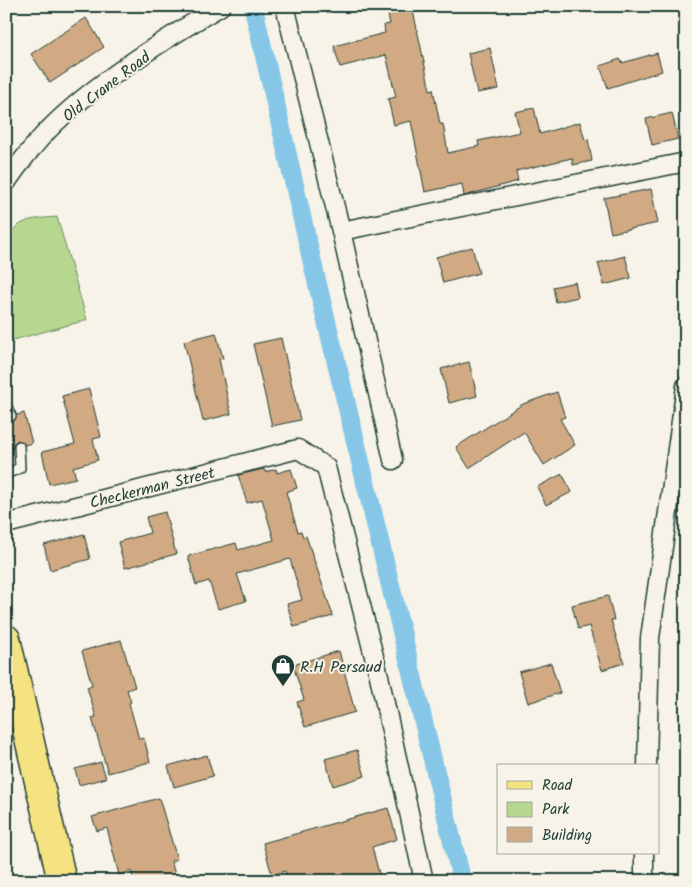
<svg xmlns="http://www.w3.org/2000/svg" width="692" height="887" viewBox="0 0 692 887" font-family="Kalam,sans-serif">
<style>
.green{fill:#b7d790;stroke:#6b8a62}
.lines{fill:none;stroke-linecap:round;stroke-linejoin:round}
.canal{stroke:#86c7e7;stroke-width:19}
.building{fill:#d1aa83;stroke:#1f3d34}
.service-casing{stroke:#1f3d34;stroke-width:12}
.minor-casing{stroke:#1f3d34;stroke-width:21}
.primary-casing{stroke:#1f3d34;stroke-width:31}
.service{stroke:#f7f3e8;stroke-width:9}
.minor{stroke:#f7f3e8;stroke-width:18}
.primary{stroke:#f5e382;stroke-width:28}
.labels{text-anchor:middle;stroke-width:4;stroke-linejoin:round;paint-order:stroke}
.street-label{font-size:16px;fill:#1f3d34;stroke:#f7f3e8}
.poi-label{font-size:16px;fill:#1f3d34;stroke:#f7f3e8;text-anchor:start}
</style>
<rect width="100%" height="100%" fill="#f7f3e8"/>
<filter id="ink" filterUnits="userSpaceOnUse"><feTurbulence type="fractalNoise" baseFrequency=".02" numOctaves="2"/><feDisplacementMap in="SourceGraphic" scale="10" xChannelSelector="R" yChannelSelector="G"/><feConvolveMatrix kernelMatrix="1 2 1 2 8 2 1 2 1" color-interpolation-filters="sRGB"/></filter>
<g filter="url(#ink)">
<path class="green" d="M 57,217 L 87,320 L 6,342 L 6,237 C 23,218 32,219 57,217 Z"/>
<g class="lines">
<path class="canal" d="M 253,6 L 315,274 L 462,881"/>
</g>
<path class="building" d="M 386,6 L 412,6 L 430,90 L 433,89 L 440,124 L 443,124 L 448,153 L 479,146 L 478,141 L 520,132 L 515,112 L 534,108 L 540,134 L 580,122 L 585,140 L 588,139 L 592,161 L 573,165 L 572,158 L 516,171 L 518,181 L 464,196 L 462,184 L 425,192 L 411,121 L 394,125 L 388,99 L 396,97 L 386,55 L 340,67 L 334,46 L 385,33 L 384,25 L 390,24 Z
M 86,18 L 104,47 L 50,83 L 31,54 Z
M 490,48 L 499,89 L 477,93 L 468,53 Z
M 657,53 L 662,71 L 608,88 L 600,66 L 620,59 L 622,63 Z
M 672,113 L 678,139 L 652,145 L 646,119 Z
M 651,189 L 658,223 L 611,233 L 604,198 Z
M 472,247 L 479,273 L 443,283 L 436,257 Z
M 625,256 L 631,278 L 604,285 L 598,263 Z
M 575,282 L 578,297 L 556,302 L 553,287 Z
M 216,333 L 223,358 L 219,359 L 231,414 L 203,421 L 184,341 Z
M 281,338 L 300,420 L 272,426 L 253,344 Z
M 469,362 L 477,396 L 449,403 L 441,369 Z
M 89,389 L 101,437 L 93,439 L 98,460 L 73,467 L 76,478 L 49,484 L 42,452 L 75,444 L 62,396 Z
M 557,392 L 565,417 L 560,419 L 575,445 L 544,465 L 524,432 L 469,468 L 456,447 L 523,404 Z
M 24,413 L 32,443 L 25,445 L 18,440 L 14,443 L 13,448 L 6,450 L 6,420 L 13,422 L 17,415 Z
M 264,469 L 265,472 L 276,469 L 277,473 L 291,469 L 297,488 L 286,492 L 298,532 L 301,531 L 303,537 L 306,536 L 333,616 L 294,627 L 287,604 L 302,600 L 290,559 L 237,574 L 246,601 L 218,609 L 209,581 L 196,585 L 188,556 L 236,543 L 238,550 L 274,540 L 262,499 L 247,503 L 238,475 Z
M 562,474 L 572,492 L 546,505 L 537,487 Z
M 165,512 L 176,554 L 125,568 L 118,542 L 150,533 L 146,517 Z
M 84,534 L 90,559 L 50,570 L 44,545 Z
M 608,596 L 614,620 L 611,620 L 624,663 L 602,670 L 589,626 L 578,629 L 572,605 Z
M 121,640 L 135,687 L 127,690 L 131,702 L 129,703 L 139,739 L 144,738 L 150,762 L 108,773 L 92,718 L 96,717 L 87,687 L 92,685 L 82,651 Z
M 339,651 L 355,712 L 305,727 L 297,702 L 304,700 L 293,665 Z
M 551,663 L 560,693 L 528,703 L 519,672 Z
M 357,750 L 365,776 L 333,786 L 325,759 Z
M 207,755 L 213,776 L 174,787 L 168,766 Z
M 101,762 L 106,778 L 79,785 L 75,769 Z
M 159,798 L 177,859 L 171,861 L 177,881 L 134,881 L 131,871 L 119,875 L 107,828 L 97,831 L 92,817 Z
M 388,808 L 397,839 L 372,847 L 381,881 L 288,881 L 285,871 L 272,875 L 263,843 Z"/>
<g class="lines">
<g class="service-casing">
<path id="service" d="M 6,405 L 11,416
M 6,474 L 20,468 L 19,446"/>
</g>
<g class="minor-casing">
<path id="minor" d="M 285,6 L 341,231 L 393,460
M 6,183 C 15,170 24,157 34,146 C 76,94 163,40 221,6
M 341,231 L 686,162
M 6,524 L 298,449 L 326,467 L 379,676 L 424,881
M 647,766 L 650,638 L 686,386
M 644,881 L 644,853"/>
</g>
<g class="primary-casing">
<path id="primary" d="M 6,639 L 62,881"/>
</g>
<use href="#service" class="service"/>
<use href="#minor" class="minor"/>
<use href="#primary" class="primary"/>
</g>
</g>
<defs>
<g id="shop-pin" transform="scale(1.25)"><path d="M0 17L-7.5 6A9.5 9.5 0 1 1 7.5 6Z" fill="#1f3d34" stroke="#f7f3e8"/><path d="M-5-2.5h2.3a2.7 3.5 0 0 1 5.4 0H5L5.5 6h-11ZM-1.5-2.5h3a1.5 2.3 0 0 0-3 0Z" fill="#fff"/></g>
</defs>
<g fill-rule="evenodd">
<use href="#shop-pin" x="283" y="666"/>
</g>
<g class="labels">
<g class="street-label">
<text transform="translate(106 86) rotate(-37)" y="6">Old Crane Road</text>
<text transform="translate(152 487) rotate(-14)" y="6">Checkerman Street</text>
</g>
<g class="poi-label">
<text x="300" y="672">R.H Persaud</text>
</g>
</g>
<rect width="692" height="887" fill="none" stroke="#f7f3e8" stroke-width="25"/>
<rect x="12" y="12" width="667" height="862" fill="none" stroke="#1f3d34" stroke-width="2" filter="url(#ink)"/>
<rect x="497" y="764" width="162" height="90" fill="#f7f3e8" stroke="#a1aaa0"/>
<rect x="507" y="781" width="25" height="8" fill="#f5e382" stroke="#a1aaa0"/>
<text x="542" y="790" font-size="15" fill="#1f3d34">Road</text>
<rect x="507" y="802" width="25" height="15" fill="#b7d790" stroke="#a1aaa0"/>
<text x="542" y="814" font-size="15" fill="#1f3d34">Park</text>
<rect x="507" y="827" width="25" height="15" fill="#d1aa83" stroke="#a1aaa0"/>
<text x="542" y="840" font-size="15" fill="#1f3d34">Building</text>
</svg>
